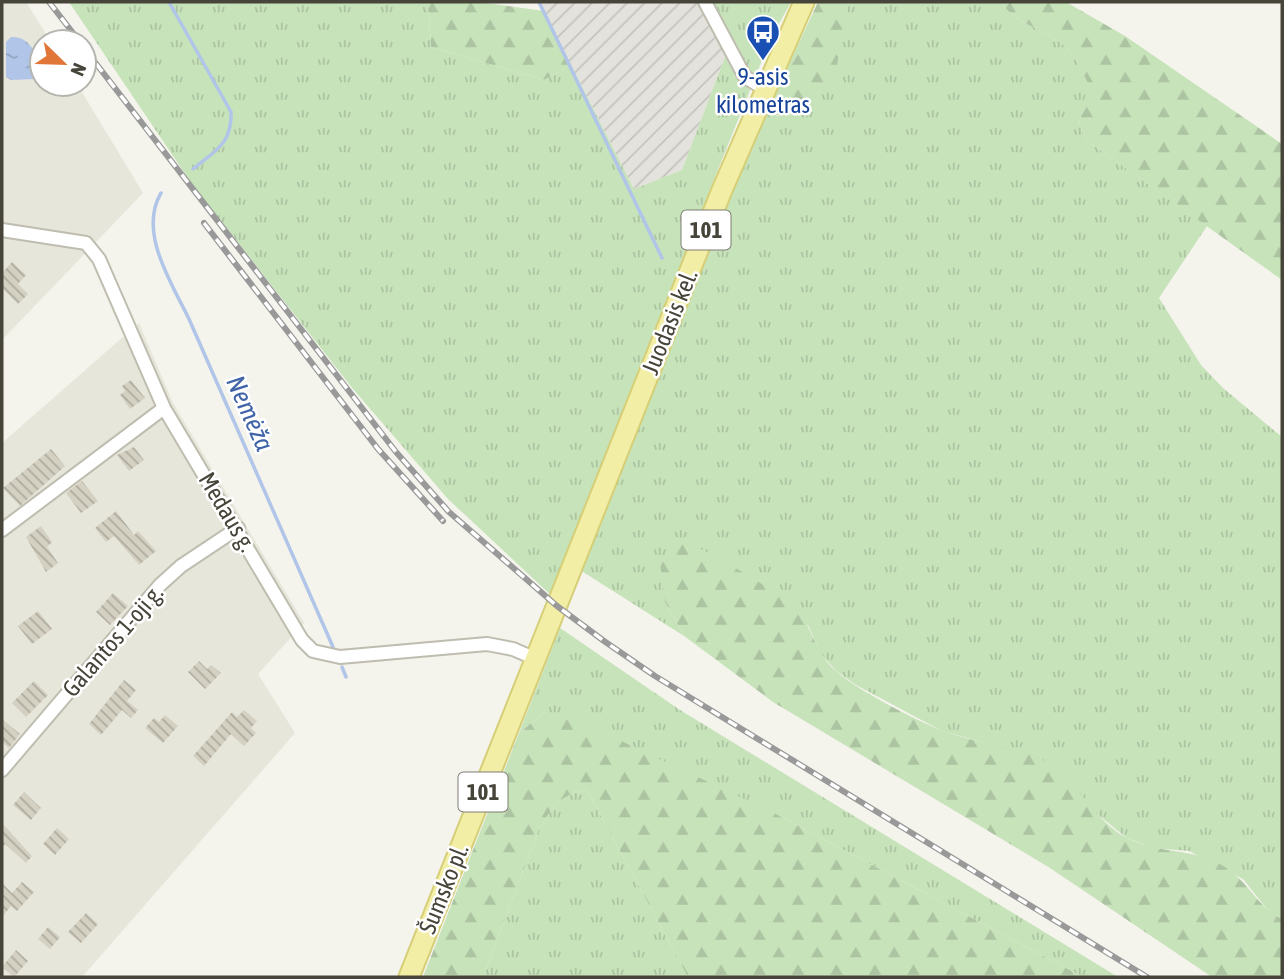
<svg xmlns="http://www.w3.org/2000/svg" width="1284" height="979" viewBox="0 0 1284 979" font-family="'Asap Condensed',sans-serif">
<style>
.residential{fill:#e7e6da}
.industrial{fill:url(#industrial-furrows)}
.grass{fill:url(#grass-tufts)}
.forest{fill:url(#forest-firs)}
.water{fill:url(#water-ripples)}
.lines{fill:none;stroke-linecap:round;stroke-linejoin:round}
.stream{stroke:#b0c5e8;stroke-width:3.5}
.building{fill:url(#building-back-hatch)}
.minor-casing{stroke:#bebdaf;stroke-width:16}
.primary-casing{stroke:#d6cf77;stroke-width:23}
.minor{stroke:#fff;stroke-width:12}
.primary{stroke:#f2eea6;stroke-width:19}
.rail-casing{stroke:#999;stroke-width:6}
.rail{stroke:#fff;stroke-width:3.5;stroke-dasharray:10;stroke-linecap:butt}
.labels{text-anchor:middle;stroke-width:5;stroke-linejoin:round;paint-order:stroke}
.shield{fill:#fff;stroke:#7e7d75;stroke-width:2}
.shield-label{font-size:23px;font-weight:bold;fill:#47453a}
.transit-label{font-size:24px;fill:#164399;stroke:#fff}
.street-label{font-size:24px;fill:#47453a;stroke:#fff}
.water-label{font-size:26px;font-style:italic;fill:#4064a7;stroke:#fff}
</style>
<defs>
<pattern id="industrial-furrows" width="10" height="10" patternUnits="userSpaceOnUse" patternTransform="scale(1.75)"><rect width="10" height="10" fill="#e4e2dd"/><path d="M-1 1l2-2M0 10L10 0M9 11l2-2" fill="none" stroke="#c5c3be"/></pattern>
<pattern id="grass-tufts" width="24" height="20" patternUnits="userSpaceOnUse" patternTransform="scale(1.75)"><rect width="24" height="20" fill="#c7e3ba"/><path d="M3 7l-1-3M5 7V3M7 7l1-3M15 17l-1-3M17 17v-4M19 17l1-3" fill="none" stroke="#acc4a1"/></pattern>
<pattern id="forest-firs" width="22" height="20" patternUnits="userSpaceOnUse" patternTransform="scale(1.75)"><rect width="22" height="20" fill="#c7e3ba"/><path d="M5 1l3.5 6h-7zM16 11l3.5 6h-7z" fill="#acc4a1"/></pattern>
<pattern id="water-ripples" width="26" height="14" patternUnits="userSpaceOnUse" patternTransform="scale(1.75)"><rect width="26" height="14" fill="#b0c5e8"/><path d="M2 4q2-2 4 0t4 0M15 11q2-2 4 0t4 0" fill="none" stroke="#91a2bd"/></pattern>
<pattern id="building-back-hatch" width="6" height="6" patternUnits="userSpaceOnUse" patternTransform="scale(1.75)"><rect width="6" height="6" fill="#d4d1c2"/><path d="M-1 5l2 2M0 0l6 6M5-1l2 2" fill="none" stroke="#aeab9f"/></pattern>
</defs>
<rect width="100%" height="100%" fill="#f4f3ec"/>
<path class="residential" d="M 2,2 L 26,2 L 51,42 L 42,42 L 42,84 L 77,84 L 143,193 L 2,340 Z
M 139,323 L 173,403 L 304,623 L 258,674 L 295,733 L 82,977 L 2,977 L 2,443 Z"/>
<path class="industrial" d="M 539,2 L 697,2 L 713,24 L 726,54 L 682,170 L 634,189 Z"/>
<path class="grass" d="M 69,2 L 428,2 L 431,47 L 544,80 L 571,65 L 634,189 L 682,170 L 726,54 L 713,24 L 696,2 L 791,2 L 771,38 L 715,177 L 553,597 L 448,499 L 353,389 L 192,184 Z
M 850,2 L 1000,2 C 1019,26 1037,26 1060,42 C 1073,52 1081,69 1089,83 L 1079,123 L 1085,139 L 1207,226 L 1159,298 L 1201,365 L 1223,388 L 1282,437 L 1282,919 L 1271,914 L 1243,879 L 1189,851 L 1153,848 L 1127,838 L 1087,806 L 1066,779 L 1022,753 L 942,731 L 856,685 L 836,671 L 821,654 L 808,625 L 665,602 L 684,636 L 580,570 L 695,279 L 767,111 L 778,116 L 840,38 L 841,25 Z
M 560,628 L 680,710 L 1118,977 L 1083,977 L 776,814 L 542,715 L 519,733 Z
M 587,790 L 688,977 L 483,977 L 539,829 C 553,807 560,794 587,790 Z"/>
<path class="forest" d="M 428,2 L 479,2 L 544,11 L 571,65 L 544,80 L 431,47 Z
M 818,2 L 850,2 C 832,46 851,75 807,107 C 793,118 783,118 767,111 Z
M 1000,2 L 1066,2 L 1125,36 L 1282,144 L 1282,280 L 1085,139 L 1079,123 L 1088,83 C 1081,69 1073,52 1060,42 C 1037,26 1019,26 1000,2 Z
M 673,545 C 678,545 684,544 689,545 C 707,548 784,596 797,610 C 813,629 817,656 837,672 C 859,691 915,720 943,731 C 977,744 1018,745 1049,764 C 1079,782 1094,822 1129,839 C 1160,854 1195,848 1225,867 C 1248,881 1259,909 1282,919 L 1282,977 L 1212,977 L 1050,868 L 773,702 L 684,636 L 665,602 L 660,563 Z
M 551,713 L 564,714 L 776,814 L 1083,977 L 688,977 L 587,790 C 560,794 553,807 539,829 L 483,977 L 423,977 L 519,733 L 542,715 Z"/>
<path class="water" d="M 11,37 C 31,36 37,55 40,71 L 36,79 L 11,80 L 6,77 L 6,42 Z"/>
<g class="lines">
<path class="stream" d="M 169,2 L 231,112 C 232,144 216,150 193,169
M 539,2 L 662,258
M 161,193 C 138,232 171,282 189,319 L 333,647
M 342,667 L 346,677"/>
</g>
<path class="building" d="M 12,262 L 26,275 L 18,284 L 28,294 L 18,304 L 2,288 L 2,273 Z
M 131,380 L 145,398 L 130,409 L 120,395 L 125,391 L 122,386 Z
M 134,447 L 144,460 L 129,471 L 117,455 Z
M 51,449 L 65,466 L 20,506 L 3,488 Z
M 82,481 L 98,501 L 81,513 L 66,493 Z
M 116,511 L 134,535 L 138,531 L 156,551 L 139,565 L 114,536 L 106,542 L 95,528 Z
M 41,526 L 52,542 L 47,547 L 58,563 L 46,572 L 26,537 Z
M 113,593 L 128,606 L 110,625 L 96,612 Z
M 38,611 L 52,629 L 32,644 L 18,626 Z
M 199,661 L 207,669 L 211,665 L 221,673 L 205,689 L 188,672 Z
M 124,680 L 136,690 L 127,701 L 138,710 L 131,718 L 122,710 L 101,735 L 89,724 Z
M 34,681 L 48,695 L 26,717 L 12,703 Z
M 244,710 L 257,721 L 251,728 L 256,733 L 244,746 L 231,734 L 204,766 L 193,756 L 232,712 L 237,717 Z
M 165,715 L 178,726 L 163,743 L 145,728 L 154,718 L 159,722 Z
M 2,719 L 20,734 L 9,748 L 2,742 Z
M 24,792 L 41,808 L 31,820 L 13,805 Z
M 2,823 L 32,856 L 26,863 L 5,844 L 2,848 Z
M 57,828 L 69,839 L 55,855 L 43,844 Z
M 22,882 L 34,892 L 17,911 L 11,906 L 2,917 L 2,883 L 12,893 Z
M 86,913 L 98,924 L 81,943 L 68,932 Z
M 48,927 L 60,937 L 50,949 L 38,939 Z
M 16,950 L 28,961 L 14,977 L 2,967 Z"/>
<g class="lines">
<g class="minor-casing">
<path id="minor" d="M 705,2 L 745,77 L 765,89
M 2,230 L 86,243 L 99,259 L 164,408 L 302,640 L 313,651 L 340,657 L 487,644 L 513,649 L 536,659
M 2,530 L 164,408
M 2,770 L 160,585 L 181,566 L 238,528"/>
</g>
<g class="primary-casing">
<path id="primary" d="M 409,977 L 722,190 L 804,2"/>
</g>
<use href="#minor" class="minor"/>
<use href="#primary" class="primary"/>
<g class="rail-casing">
<path id="rail" d="M 49,2 L 80,42
M 84,48 L 396,452 L 449,512 L 557,606 L 604,641 L 655,676 L 1147,977
M 204,223 L 378,449 L 443,521"/>
</g>
<use href="#rail" class="rail"/>
</g>
<defs>
<g id="bus-pin" transform="scale(1.75)"><path d="M0 17L-7.5 6A9.5 9.5 0 1 1 7.5 6Z" fill="#1a4fb4" stroke="#fff"/><path d="M-5-6H5V4H4V6H2V4H-2V6H-4V4H-5ZM-3.5-4V0h7V-4ZM-3.5 1.2v1.5H-2V1.2ZM2 1.2v1.5H3.5V1.2Z" fill="#fff"/></g>
</defs>
<g fill-rule="evenodd">
<use href="#bus-pin" x="763" y="32"/>
</g>
<g class="labels">
<g class="shield">
<rect x="681.5" y="210.5" width="49" height="39" rx="5"/>
<rect x="458.5" y="772.5" width="49" height="39" rx="5"/>
</g>
<g class="shield-label">
<text x="706" y="238">101</text>
<text x="483" y="800">101</text>
</g>
<g class="transit-label">
<text x="763" y="85">9-asis<tspan x="763" dy="28">kilometras</tspan></text>
</g>
<g class="street-label">
<text transform="translate(670 322) rotate(-68)" y="8">Juodasis kel.</text>
<text transform="translate(227 512) rotate(59)" y="8">Medaus g.</text>
<text transform="translate(113 641) rotate(-49)" y="8">Galantos 1-oji g.</text>
<text transform="translate(444 889) rotate(-68)" y="8">Šumsko pl.</text>
</g>
<g class="water-label">
<text transform="translate(250 413) rotate(66)" y="9">Nemėža</text>
</g>
</g>
<rect width="1284" height="979" fill="none" stroke="#47453a" stroke-width="7"/>
<g transform="translate(63 63) rotate(113)"><circle r="33" fill="#ffffff" stroke="#b5b5b0" stroke-width="2"/>
<path d="M0-5L12 26L0 18L-12 26Z" fill="#e07637"/>
<text y="-10" font-size="19" font-weight="bold" text-anchor="middle" fill="#47453a">N</text>
</g>
</svg>
